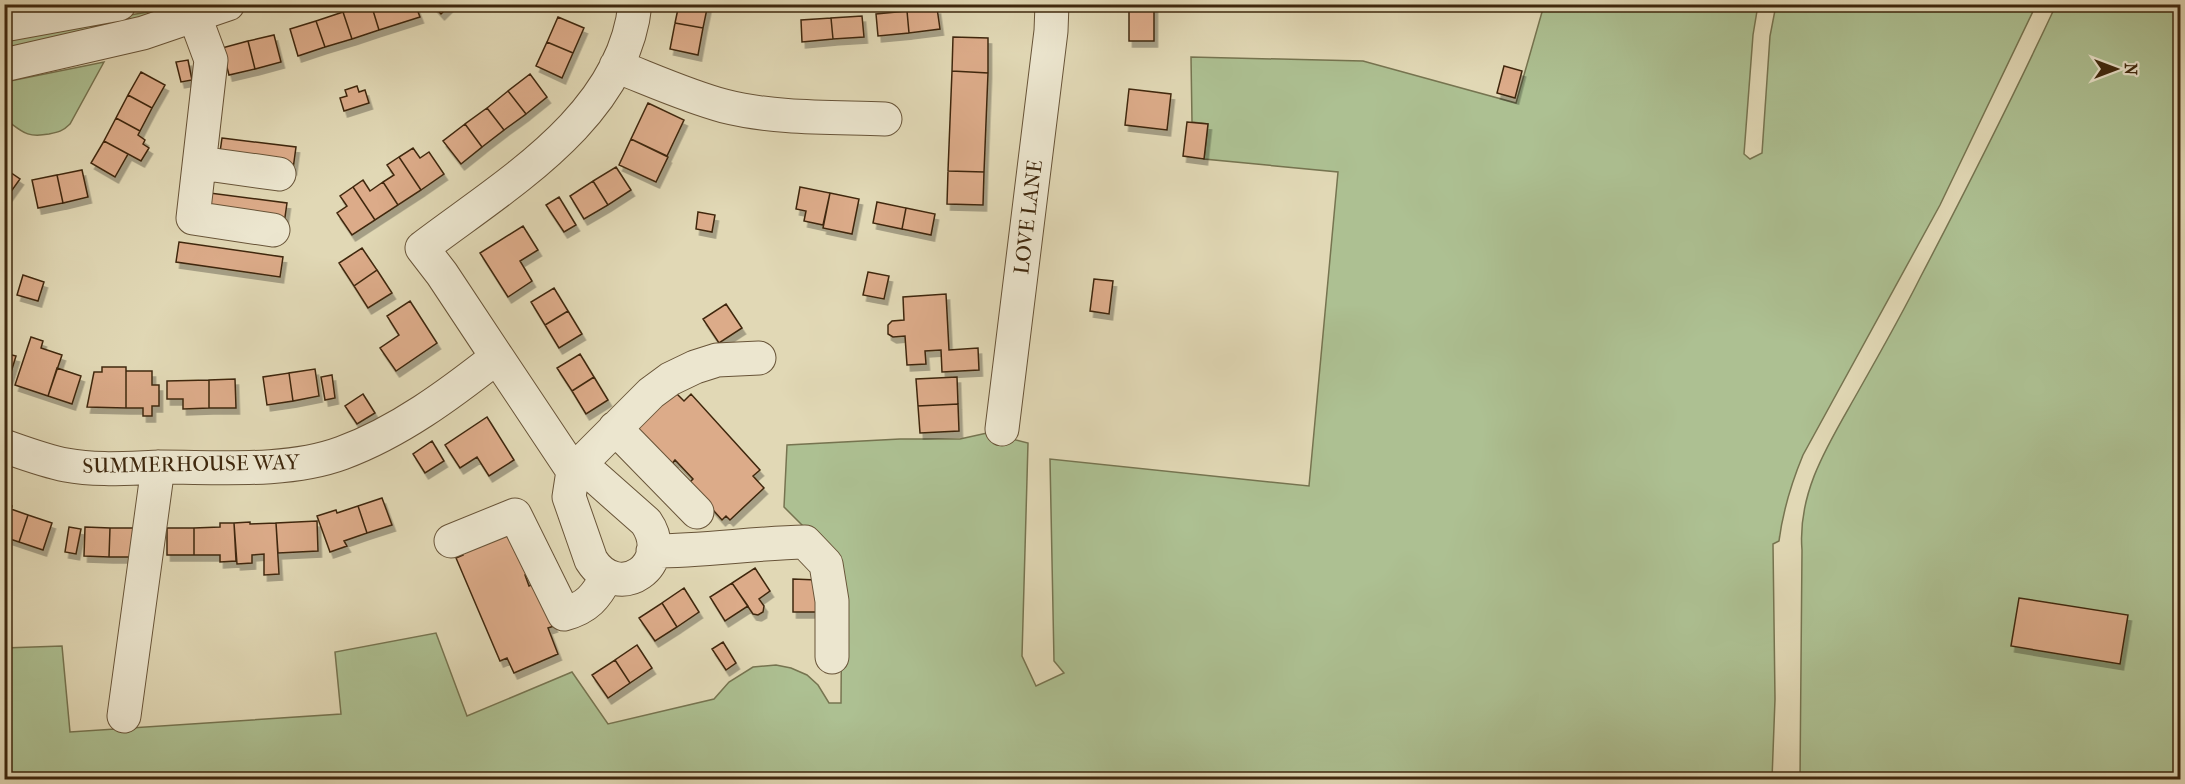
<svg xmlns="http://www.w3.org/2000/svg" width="2185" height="784" viewBox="0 0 2185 784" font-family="'IM FELL French Canon',serif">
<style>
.green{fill:#adc092;stroke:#767450;stroke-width:1.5}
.building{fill:#dcab89;stroke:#3f280e;stroke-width:1.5;filter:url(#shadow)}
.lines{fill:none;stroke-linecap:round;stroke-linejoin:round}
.minor-casing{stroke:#685438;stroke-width:35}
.minor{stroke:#ece6cf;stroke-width:33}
.labels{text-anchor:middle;stroke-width:5;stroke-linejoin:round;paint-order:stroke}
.street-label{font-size:21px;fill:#3f280e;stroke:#ece6cf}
</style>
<defs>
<filter id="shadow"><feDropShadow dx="3.5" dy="6" stdDeviation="0" flood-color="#0004"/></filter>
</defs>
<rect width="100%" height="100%" fill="#e1d8b5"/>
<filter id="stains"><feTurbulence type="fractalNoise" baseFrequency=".00333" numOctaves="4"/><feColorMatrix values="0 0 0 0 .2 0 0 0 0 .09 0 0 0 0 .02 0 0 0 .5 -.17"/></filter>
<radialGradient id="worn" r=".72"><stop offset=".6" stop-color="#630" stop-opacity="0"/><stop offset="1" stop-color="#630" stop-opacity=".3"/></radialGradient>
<path class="green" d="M 175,5 L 203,5 L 5,58 L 5,36 L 154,11 Z
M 1544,5 L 1758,5 L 1753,35 L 1744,154 L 1750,159 L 1762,153 L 1770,36 L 1776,5 L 2036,5 L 1940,205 L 1803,455 C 1791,484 1783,510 1779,541 L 1773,544 L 1775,699 L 1772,779 L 5,779 L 4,648 L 62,646 L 70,732 L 341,714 L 335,652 L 436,633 L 467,716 L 572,672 L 608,724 L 714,699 L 729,682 L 753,667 L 776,665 L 791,668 L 807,675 L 818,685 L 829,703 L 841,703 L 842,573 L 819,542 L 784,507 L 787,445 L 900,439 L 960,439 L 987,433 L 1028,443 L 1022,656 L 1036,686 L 1064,673 L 1054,661 L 1050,459 L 1309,486 L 1338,172 L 1204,159 L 1208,124 L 1192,122 L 1191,57 L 1363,61 L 1516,103 Z
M 2056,5 L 2180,5 L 2180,779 L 1800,780 L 1802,550 C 1797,490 1831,440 1859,390 C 1880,353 1901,316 1920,278 C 1967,188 2013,97 2056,5 Z
M 104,62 L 70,124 C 63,131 59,132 49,134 C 26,138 23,132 5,119 L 5,82 Z"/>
<path class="building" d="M 368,4 L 371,4 L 379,30 L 352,39 L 343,12 Z
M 371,4 L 415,4 L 420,17 L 379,30 Z
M 432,4 L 451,4 L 441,14 Z
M 679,4 L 708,4 L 703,28 L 675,23 Z
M 1129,4 L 1154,4 L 1154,41 L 1129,41 Z
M 937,8 L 940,29 L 909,33 L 907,11 Z
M 907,11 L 909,33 L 878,36 L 876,14 Z
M 343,12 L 352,39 L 325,47 L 316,21 Z
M 862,16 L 864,37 L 833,39 L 831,18 Z
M 558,17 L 584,28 L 573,53 L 547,42 Z
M 831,18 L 833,39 L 802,42 L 801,20 Z
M 316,21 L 325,47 L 298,56 L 290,29 Z
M 675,23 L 703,28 L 698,55 L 670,49 Z
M 274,35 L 281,62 L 255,69 L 248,41 Z
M 953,37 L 988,38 L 988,73 L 952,71 Z
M 248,41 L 255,69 L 229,75 L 222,48 Z
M 547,42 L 573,53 L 562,78 L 536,66 Z
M 188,60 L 192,80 L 181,82 L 176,62 Z
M 1504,66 L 1522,71 L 1515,98 L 1497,93 Z
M 952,71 L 988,73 L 984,172 L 948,171 Z
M 141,72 L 165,85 L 152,108 L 128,95 Z
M 530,74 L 547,97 L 526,114 L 508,91 Z
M 357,86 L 359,92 L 365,90 L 369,103 L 344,111 L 340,98 L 347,96 L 345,90 Z
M 1129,89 L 1171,94 L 1167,130 L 1125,125 Z
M 508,91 L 526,114 L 504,130 L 487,108 Z
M 128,95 L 152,108 L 140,131 L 116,118 Z
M 648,103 L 684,120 L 667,156 L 631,139 Z
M 487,108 L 504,130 L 482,147 L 465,124 Z
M 116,118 L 140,131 L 138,135 L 145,140 L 143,144 L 149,148 L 141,161 L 104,141 Z
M 1187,122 L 1208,124 L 1204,159 L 1183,156 Z
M 465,124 L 482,147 L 461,164 L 443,141 Z
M 222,138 L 296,147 L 293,169 L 219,159 Z
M 631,139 L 668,157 L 656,182 L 619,165 Z
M 104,141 L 128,154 L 115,177 L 91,163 Z
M 413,148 L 420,158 L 429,152 L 444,174 L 421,190 L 399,157 Z
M 399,157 L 421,190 L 398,205 L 383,182 L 394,175 L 387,165 Z
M 616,167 L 631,190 L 608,205 L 593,181 Z
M 4,168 L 20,179 L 5,200 L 4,200 Z
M 82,170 L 88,197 L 63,203 L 57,175 Z
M 948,171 L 984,172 L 983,205 L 947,204 Z
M 57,175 L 63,203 L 38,208 L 32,180 Z
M 363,180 L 370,191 L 383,182 L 398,205 L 375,220 L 353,187 Z
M 593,181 L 608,205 L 584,219 L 570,196 Z
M 353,187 L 375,220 L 352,235 L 337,213 L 347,206 L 340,196 Z
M 800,187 L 830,193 L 823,225 L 804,221 L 806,211 L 796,209 Z
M 202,192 L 287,203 L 284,224 L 200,213 Z
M 830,193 L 859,199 L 852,234 L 823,228 Z
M 559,197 L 576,225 L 564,232 L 546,205 Z
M 877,202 L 906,208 L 902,229 L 873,223 Z
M 906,208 L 935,214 L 931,235 L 902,229 Z
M 698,212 L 715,215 L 712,232 L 696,229 Z
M 523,226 L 538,250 L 520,261 L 532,281 L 508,297 L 480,253 Z
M 179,242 L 283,257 L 280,277 L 176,262 Z
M 362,248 L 377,270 L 354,286 L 339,263 Z
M 377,270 L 392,293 L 368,308 L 354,286 Z
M 868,272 L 889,276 L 884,299 L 863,295 Z
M 23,275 L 44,282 L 38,301 L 17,295 Z
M 1094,279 L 1113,281 L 1109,314 L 1090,311 Z
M 554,288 L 568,311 L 545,325 L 531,302 Z
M 946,294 L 949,350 L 978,348 L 979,370 L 942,372 L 941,350 L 925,351 L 926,364 L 907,365 L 905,336 L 893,337 L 888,334 L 888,325 L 892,321 L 904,320 L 903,297 Z
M 410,301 L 437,343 L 396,371 L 380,348 L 399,335 L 387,316 Z
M 726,304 L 742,328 L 719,343 L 703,319 Z
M 568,311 L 582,334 L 559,348 L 545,325 Z
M 31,337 L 43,341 L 41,348 L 62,355 L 48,396 L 15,385 Z
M 4,353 L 16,356 L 8,382 L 4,381 Z
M 580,354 L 594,377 L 572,391 L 557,368 Z
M 102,367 L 126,367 L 126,408 L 87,407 L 94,372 L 102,372 Z
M 57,368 L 81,376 L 72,404 L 48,396 Z
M 315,369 L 319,396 L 293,401 L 289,373 Z
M 126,371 L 152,371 L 152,385 L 159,385 L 159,406 L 152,406 L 152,416 L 143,416 L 143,408 L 126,408 Z
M 289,373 L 293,401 L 267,405 L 263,377 Z
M 332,375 L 335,398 L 325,400 L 321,377 Z
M 594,377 L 608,400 L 586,414 L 572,391 Z
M 957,377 L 958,404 L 918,406 L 916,379 Z
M 235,379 L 236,408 L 209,408 L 209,380 Z
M 209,380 L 209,408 L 183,409 L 183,399 L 167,399 L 167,381 Z
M 673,390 L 684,401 L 691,394 L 760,470 L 753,476 L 764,488 L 730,520 L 726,516 L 722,520 L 689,483 L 693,479 L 675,460 L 671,465 L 637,429 Z
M 363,394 L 375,413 L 357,424 L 345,406 Z
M 958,404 L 959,431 L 920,433 L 918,406 Z
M 487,417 L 514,460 L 489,476 L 477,457 L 460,468 L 445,445 Z
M 432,441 L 444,461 L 425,473 L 413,454 Z
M 382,498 L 392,525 L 367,533 L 358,506 Z
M 4,503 L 12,506 L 11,509 L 28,515 L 19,542 L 4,537 Z
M 358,506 L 367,533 L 344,541 L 347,546 L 330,552 L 317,516 L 336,510 L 337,513 Z
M 28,515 L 52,523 L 43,550 L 19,542 Z
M 317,521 L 318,551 L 278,553 L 276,523 Z
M 250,522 L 250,524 L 276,523 L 279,574 L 264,575 L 264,554 L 252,555 L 252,563 L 237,564 L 234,523 Z
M 220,523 L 234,523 L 236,561 L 220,562 L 220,555 L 194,555 L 194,528 L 220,527 Z
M 69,527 L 81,529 L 76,554 L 65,552 Z
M 85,527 L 110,528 L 109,557 L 84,556 Z
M 110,528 L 135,528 L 134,557 L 109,557 Z
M 167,528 L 194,528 L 194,555 L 167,555 Z
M 513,531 L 531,573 L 525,575 L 529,586 L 536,583 L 554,626 L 548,628 L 558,654 L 514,673 L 507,658 L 500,661 L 456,558 L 463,555 L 460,547 Z
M 755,568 L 770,591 L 759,599 L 764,606 L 763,612 L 758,615 L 753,614 L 732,583 Z
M 793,579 L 817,580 L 817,612 L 793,612 Z
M 732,583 L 748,606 L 725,621 L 710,597 Z
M 684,588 L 699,612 L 677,627 L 662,603 Z
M 2019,598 L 2128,615 L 2120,664 L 2011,646 Z
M 662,603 L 677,627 L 655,641 L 639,618 Z
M 723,642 L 736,663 L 726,670 L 712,649 Z
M 637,645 L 652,668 L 630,683 L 615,660 Z
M 615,660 L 630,683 L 608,698 L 592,675 Z"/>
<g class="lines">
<g class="minor-casing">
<path id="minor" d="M 195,17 L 211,60 L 193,218 L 273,230
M 4,25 L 119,4
M 4,65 L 143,33 L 228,4
M 616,66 C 652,80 687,96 724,106 C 776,119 832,117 885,119
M 200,163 L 279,174
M 497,357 L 573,471 L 594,476 L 646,522 C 675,564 619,604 591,560 L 569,497 L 573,471 L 651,393 L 670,379 L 695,367 L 717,360 L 759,358
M 615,428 L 697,512
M 1002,429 L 1051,31 L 1052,4
M 4,446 C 24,453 45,461 66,465 C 97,471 129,468 161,467 C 219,467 288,473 342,453 C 399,432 450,394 497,357 L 442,274 L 422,248 C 503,186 624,117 635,4
M 451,541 L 515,515 L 564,614 C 587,608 596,597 607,576
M 653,551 C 704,551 754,543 805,542 L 826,564 L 832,601 L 832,657
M 124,716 L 158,467"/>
</g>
<use href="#minor" class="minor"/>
</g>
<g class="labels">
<g class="street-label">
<text transform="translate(1028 217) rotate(-83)" y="7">LOVE LANE</text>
<text transform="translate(191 464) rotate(-1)" y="7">SUMMERHOUSE WAY</text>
</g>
</g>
<rect width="2185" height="784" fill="none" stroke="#e1d8b5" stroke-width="24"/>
<rect x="6" y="6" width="2173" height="772" fill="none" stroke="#3f280e" stroke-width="3"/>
<rect x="12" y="12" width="2161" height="760" fill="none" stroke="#3f280e" stroke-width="1.5"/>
<g transform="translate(2116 69) rotate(90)" stroke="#ece6cf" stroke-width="4.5" paint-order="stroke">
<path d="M0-4.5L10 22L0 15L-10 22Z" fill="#3f280e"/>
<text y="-9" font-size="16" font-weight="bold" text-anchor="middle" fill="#3f280e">N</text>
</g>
<rect width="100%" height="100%" filter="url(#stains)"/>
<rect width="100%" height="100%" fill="url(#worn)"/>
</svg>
